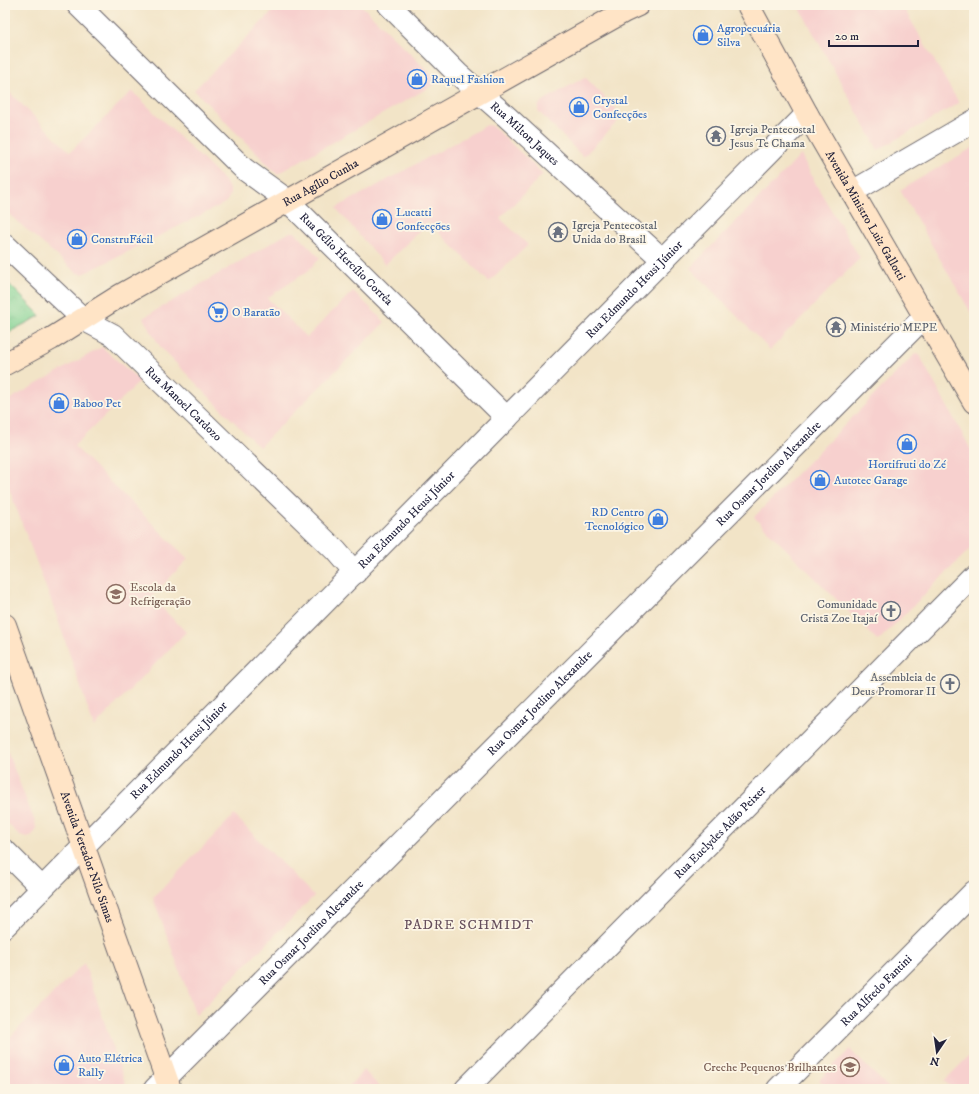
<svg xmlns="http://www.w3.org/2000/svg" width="979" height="1094" viewBox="0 0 979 1094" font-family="'IM FELL DW Pica',serif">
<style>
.built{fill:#f7d0ce}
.park{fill:url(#park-crowns);stroke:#527a67}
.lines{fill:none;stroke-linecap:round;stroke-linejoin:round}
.street-casing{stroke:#6b666c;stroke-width:24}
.secondary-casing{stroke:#6b666c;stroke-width:24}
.street{stroke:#fff;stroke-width:22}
.secondary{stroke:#ffe4c6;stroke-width:22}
.labels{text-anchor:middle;stroke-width:3.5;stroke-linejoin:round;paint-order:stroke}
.shop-label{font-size:12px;fill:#366cbe;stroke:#fcf5e5;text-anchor:start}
.worship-label{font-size:12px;fill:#5b616d;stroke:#fcf5e5;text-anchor:start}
.street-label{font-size:12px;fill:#22223b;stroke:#fcf5e5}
.education-label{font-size:12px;fill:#785e54;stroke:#fcf5e5;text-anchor:start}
.quarter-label{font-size:14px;letter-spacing:1px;fill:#664f5c;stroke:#fcf5e5}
</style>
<defs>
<pattern id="park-crowns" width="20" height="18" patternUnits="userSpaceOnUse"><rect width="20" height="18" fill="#81d293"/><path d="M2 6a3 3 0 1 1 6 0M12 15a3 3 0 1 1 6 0" fill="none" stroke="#6fb480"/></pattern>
</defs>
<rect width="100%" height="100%" fill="#fcf5e5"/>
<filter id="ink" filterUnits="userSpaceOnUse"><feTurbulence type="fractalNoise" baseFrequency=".025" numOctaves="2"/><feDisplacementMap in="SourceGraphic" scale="8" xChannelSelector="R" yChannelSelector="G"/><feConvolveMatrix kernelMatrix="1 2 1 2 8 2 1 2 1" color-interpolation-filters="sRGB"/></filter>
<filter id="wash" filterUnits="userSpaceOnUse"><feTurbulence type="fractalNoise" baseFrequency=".012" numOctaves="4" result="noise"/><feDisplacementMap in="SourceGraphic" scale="16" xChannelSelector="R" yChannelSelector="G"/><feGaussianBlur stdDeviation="0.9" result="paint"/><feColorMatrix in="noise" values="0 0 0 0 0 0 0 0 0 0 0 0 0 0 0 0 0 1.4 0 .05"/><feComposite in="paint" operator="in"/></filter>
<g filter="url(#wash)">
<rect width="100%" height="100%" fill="#f2e4c7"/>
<path class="built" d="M 279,5 L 361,5 L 436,79 L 435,84 L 277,174 L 194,90 Z
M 798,5 L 902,5 L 959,103 L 878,150 Z
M 585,77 L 623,116 L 583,157 L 541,114 L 538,111 L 538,107 L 541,102 Z
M 5,88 L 70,152 L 132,91 L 225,181 L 230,191 L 230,195 L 226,202 L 221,205 L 83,274 L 77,273 L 5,211 Z
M 487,125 L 492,126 L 496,129 L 543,174 L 500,218 L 528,245 L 489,282 L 428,222 L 385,265 L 336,208 Z
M 974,147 L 974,318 L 900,190 Z
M 801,155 L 818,188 L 860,258 L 770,350 L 690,268 Z
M 290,232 L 295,232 L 320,258 L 308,271 L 267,298 L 307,337 L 353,291 L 385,322 L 259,447 L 161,348 L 143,318 Z
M 102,347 L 140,381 L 74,446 L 188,559 L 151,597 L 186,632 L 94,727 L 57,617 L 5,478 L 5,402 Z
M 915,354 L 919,355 L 974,455 L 974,545 L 878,641 L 754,517 Z
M 5,746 L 35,822 L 36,828 L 35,832 L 31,836 L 26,837 L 20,836 L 5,821 Z
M 234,815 L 314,896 L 196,1015 L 153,898 Z
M 84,963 L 126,1085 L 122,1089 L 5,1089 L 5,1042 Z
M 850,1049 L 855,1055 L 890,1089 L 828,1089 L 819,1080 Z
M 974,1051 L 974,1089 L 953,1089 L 944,1081 Z
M 364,1070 L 371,1078 L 382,1089 L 346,1089 Z"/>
<path class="park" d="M 5,280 L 38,313 L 40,316 L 5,334 Z"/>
</g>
<g filter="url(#ink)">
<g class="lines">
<g class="street-casing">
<g id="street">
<path id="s1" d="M 78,5 L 244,169 L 287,200 L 507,418"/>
<path id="s2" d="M 389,5 L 458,74 L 506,116 L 663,260"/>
<path d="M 852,192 L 974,121"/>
<path id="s3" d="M 5,245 L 83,319 L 113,335 L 336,551 L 355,573"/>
<path d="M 5,851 L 42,888"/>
<path id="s4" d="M 5,926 L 807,114"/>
<path id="s5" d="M 155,1089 L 924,317"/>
<path id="s6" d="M 466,1089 L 974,575"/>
<path id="s7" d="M 778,1089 L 974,892"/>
</g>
</g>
<g class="secondary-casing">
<g id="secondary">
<path id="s8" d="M 748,5 L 807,114 L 974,402"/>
<path id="s9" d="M 5,364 L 51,339 L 121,295 L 625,11 L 638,5"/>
<path id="s10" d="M 5,625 L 170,1089"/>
</g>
</g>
<use href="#street" class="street"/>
<use href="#secondary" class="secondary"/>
</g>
</g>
<defs>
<g id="shop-ring" transform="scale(1)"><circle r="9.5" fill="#fcf5e5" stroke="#3f7fe0" stroke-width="1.5"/><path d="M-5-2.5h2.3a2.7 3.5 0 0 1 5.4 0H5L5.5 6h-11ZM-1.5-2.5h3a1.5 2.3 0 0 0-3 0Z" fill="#3f7fe0"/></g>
<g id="temple-ring" transform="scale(1)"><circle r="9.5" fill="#fcf5e5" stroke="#6b7280" stroke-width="1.5"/><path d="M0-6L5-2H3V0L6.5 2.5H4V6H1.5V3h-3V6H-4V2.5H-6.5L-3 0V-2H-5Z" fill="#6b7280"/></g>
<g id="supermarket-ring" transform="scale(1)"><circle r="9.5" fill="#fcf5e5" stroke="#3f7fe0" stroke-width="1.5"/><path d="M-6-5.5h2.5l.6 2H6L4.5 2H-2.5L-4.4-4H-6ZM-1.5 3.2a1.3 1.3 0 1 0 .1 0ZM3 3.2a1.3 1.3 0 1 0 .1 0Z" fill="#3f7fe0"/></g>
<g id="university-ring" transform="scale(1)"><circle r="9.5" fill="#fcf5e5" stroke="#8d6e63" stroke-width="1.5"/><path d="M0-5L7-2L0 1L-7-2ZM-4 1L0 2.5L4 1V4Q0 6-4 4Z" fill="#8d6e63"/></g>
<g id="church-ring" transform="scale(1)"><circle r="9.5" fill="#fcf5e5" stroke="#6b7280" stroke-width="1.5"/><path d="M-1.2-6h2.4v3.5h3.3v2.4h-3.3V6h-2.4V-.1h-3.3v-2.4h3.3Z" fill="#6b7280"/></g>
<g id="school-ring" transform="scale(1)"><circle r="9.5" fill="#fcf5e5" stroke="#8d6e63" stroke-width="1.5"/><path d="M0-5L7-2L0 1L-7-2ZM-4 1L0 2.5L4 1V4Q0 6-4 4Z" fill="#8d6e63"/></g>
</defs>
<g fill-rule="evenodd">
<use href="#shop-ring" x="703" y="35"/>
<use href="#shop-ring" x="417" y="79"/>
<use href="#shop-ring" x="579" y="107"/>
<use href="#temple-ring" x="716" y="136"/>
<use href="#shop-ring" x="382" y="219"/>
<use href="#temple-ring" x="558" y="232"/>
<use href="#shop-ring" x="77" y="239"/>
<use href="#supermarket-ring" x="218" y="312"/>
<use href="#temple-ring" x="836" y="327"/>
<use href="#shop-ring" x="59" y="403"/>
<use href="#shop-ring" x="907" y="444"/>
<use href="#shop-ring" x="820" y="480"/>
<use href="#shop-ring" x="658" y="519"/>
<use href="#university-ring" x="116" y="594"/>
<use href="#church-ring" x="891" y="611"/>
<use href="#church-ring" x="950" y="684"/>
<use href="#shop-ring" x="64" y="1065"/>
<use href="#school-ring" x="850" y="1067"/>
</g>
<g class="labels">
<g class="shop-label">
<text x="717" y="32">Agropecuária<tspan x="717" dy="14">Silva</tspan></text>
<text x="431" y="83">Raquel Fashion</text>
<text x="593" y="104">Crystal<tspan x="593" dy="14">Confecções</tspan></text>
<text x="396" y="216">Lucatti<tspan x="396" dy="14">Confecções</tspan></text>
<text x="91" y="243">ConstruFácil</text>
<text x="232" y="316">O Baratão</text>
<text x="73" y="407">Baboo Pet</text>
<text x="907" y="468" text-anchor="middle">Hortifruti do Zé</text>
<text x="834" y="484">Autotec Garage</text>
<text x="644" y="516" text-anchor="end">RD Centro<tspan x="644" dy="14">Tecnológico</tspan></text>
<text x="78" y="1062">Auto Elétrica<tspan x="78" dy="14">Rally</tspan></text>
</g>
<g class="worship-label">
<text x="730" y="133">Igreja Pentecostal<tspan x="730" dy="14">Jesus Te Chama</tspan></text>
<text x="572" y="229">Igreja Pentecostal<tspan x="572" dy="14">Unida do Brasil</tspan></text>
<text x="850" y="331">Ministério MEPE</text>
<text x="877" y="608" text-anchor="end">Comunidade<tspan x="877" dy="14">Cristã Zoe Itajaí</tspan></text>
<text x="936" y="681" text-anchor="end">Assembleia de<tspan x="936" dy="14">Deus Promorar II</tspan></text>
</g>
<g class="street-label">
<text dy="4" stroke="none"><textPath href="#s2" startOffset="187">Rua Milton Jaques</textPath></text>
<text dy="4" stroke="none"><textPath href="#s9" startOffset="364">Rua Agílio Cunha</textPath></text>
<text dy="4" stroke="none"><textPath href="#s8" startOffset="241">Avenida Ministro Luiz Gallotti</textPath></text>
<text dy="4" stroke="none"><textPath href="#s1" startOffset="370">Rua Gélio Hercílio Corrêa</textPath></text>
<text dy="4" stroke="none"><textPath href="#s4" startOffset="895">Rua Edmundo Heusi Júnior</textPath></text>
<text dy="4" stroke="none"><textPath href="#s3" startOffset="240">Rua Manoel Cardozo</textPath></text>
<text dy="4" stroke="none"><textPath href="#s5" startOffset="869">Rua Osmar Jordino Alexandre</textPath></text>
<text dy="4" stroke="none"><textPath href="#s4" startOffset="571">Rua Edmundo Heusi Júnior</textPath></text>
<text dy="4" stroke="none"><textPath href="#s5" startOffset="545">Rua Osmar Jordino Alexandre</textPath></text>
<text dy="4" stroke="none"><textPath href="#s4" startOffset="247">Rua Edmundo Heusi Júnior</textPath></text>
<text dy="4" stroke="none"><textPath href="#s6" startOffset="361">Rua Euclydes Adão Peixer</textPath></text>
<text dy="4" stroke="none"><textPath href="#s10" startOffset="246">Avenida Vereador Nilo Simas</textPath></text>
<text dy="4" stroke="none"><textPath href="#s5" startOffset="221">Rua Osmar Jordino Alexandre</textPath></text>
<text dy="4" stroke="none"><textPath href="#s7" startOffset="139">Rua Alfredo Fantini</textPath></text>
</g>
<g class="education-label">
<text x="130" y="591">Escola da<tspan x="130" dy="14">Refrigeração</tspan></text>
<text x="836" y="1071" text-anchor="end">Creche Pequenos Brilhantes</text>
</g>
<g class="quarter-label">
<text x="469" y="929">PADRE SCHMIDT</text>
</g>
</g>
<rect width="979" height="1094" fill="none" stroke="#fcf5e5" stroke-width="20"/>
<g transform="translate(937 1052) rotate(193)" stroke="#fcf5e5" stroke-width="3" paint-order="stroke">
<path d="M0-3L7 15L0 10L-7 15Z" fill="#22223b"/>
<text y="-6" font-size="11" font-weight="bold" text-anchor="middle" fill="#22223b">N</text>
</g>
<path d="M829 40v6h89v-6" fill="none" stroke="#22223b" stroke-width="2"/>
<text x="835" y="40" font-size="12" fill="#22223b" stroke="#fcf5e5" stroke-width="3" paint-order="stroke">20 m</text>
</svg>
